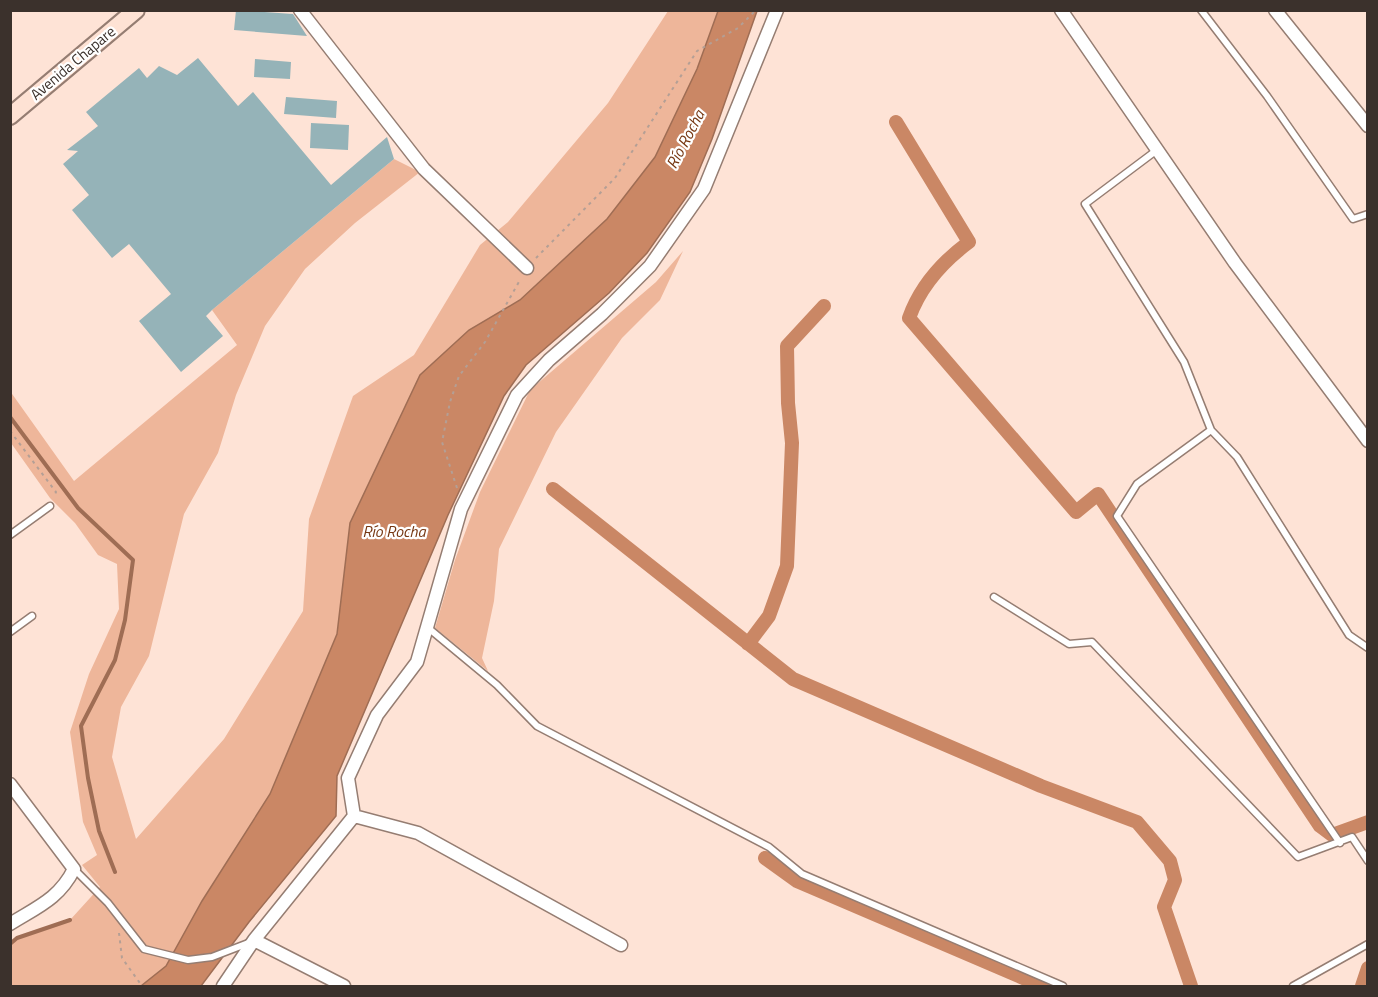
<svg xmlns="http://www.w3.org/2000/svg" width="1378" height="997" viewBox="0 0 1378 997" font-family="'Titillium Web',sans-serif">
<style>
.green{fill:#eeb69a}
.water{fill:#ca8765;stroke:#9f6d54;stroke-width:1.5}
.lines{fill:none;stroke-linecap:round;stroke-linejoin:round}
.stream{stroke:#9f6d54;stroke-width:4}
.canal{stroke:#ca8765;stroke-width:14}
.building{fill:#95b3b8}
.lane-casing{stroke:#957d72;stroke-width:9}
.street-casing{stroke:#957d72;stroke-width:15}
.secondary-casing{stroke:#957d72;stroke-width:20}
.path{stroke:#b49f95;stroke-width:2;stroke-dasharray:3 4.5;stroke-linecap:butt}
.lane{stroke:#fff;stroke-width:6}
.street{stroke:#fff;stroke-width:12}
.secondary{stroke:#fee2d4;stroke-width:16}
.labels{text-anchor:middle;stroke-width:4.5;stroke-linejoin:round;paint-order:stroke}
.street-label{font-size:15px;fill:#3b312c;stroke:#fff}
.water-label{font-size:16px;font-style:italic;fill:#763712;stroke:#fff}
</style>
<rect width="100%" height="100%" fill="#fee3d6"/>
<path class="green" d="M 668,11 L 718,11 L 697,69 L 655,157 L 607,219 L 574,251 L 520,300 L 469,330 L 350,523 L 337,634 L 270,794 L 202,901 L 166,966 L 141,986 L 11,986 L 11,944 L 17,938 L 70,920 L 100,887 L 82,865 L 97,855 L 83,822 L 70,732 L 89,674 L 119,609 L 117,564 L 98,555 L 75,523 L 50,498 L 11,443 L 10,391 L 74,481 L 237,345 L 212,310 L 394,159 L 420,172 L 355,223 L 305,269 L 265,326 L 236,395 L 218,453 L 184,514 L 149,656 L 121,707 L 112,757 L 136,839 L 224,739 L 303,611 L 309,519 L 353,396 L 414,355 L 480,245 L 508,222 L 608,103 Z
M 683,251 L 660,300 L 622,338 L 556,432 L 499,549 L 494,601 L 482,658 L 488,671 L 435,628 L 455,560 L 480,492 L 530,390 L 656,282 Z"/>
<path class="water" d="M 718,11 L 757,11 L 712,139 L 690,192 L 647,253 L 609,293 L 526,365 L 504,396 L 448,515 L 337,776 L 336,816 L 249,922 L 201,986 L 141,986 L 166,966 L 202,901 L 270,794 L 337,634 L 350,523 L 420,375 L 469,330 L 520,300 L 607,219 L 655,157 L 697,69 Z"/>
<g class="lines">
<path class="stream" d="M 10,417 L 78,508 L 133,560 L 125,620 L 115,660 L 81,726 L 88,778 L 99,831 L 115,872
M 10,944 L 17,938 L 70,920"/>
<path class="canal" d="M 896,122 L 969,242 C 942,262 920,287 909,318 L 1076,512 L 1098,494 L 1320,826 L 1332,835 L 1368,822
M 553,489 L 793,679 L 1041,786 L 1137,822 L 1170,861 L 1175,880 L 1164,907 L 1191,986
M 748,644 L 769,616 L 787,566 L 792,443 L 788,403 L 787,346 L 824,306
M 765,858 L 797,881 L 1042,986
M 1362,986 L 1368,968"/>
</g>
<path class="building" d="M 236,10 L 293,14 L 307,36 L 234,30 Z
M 198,58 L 238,106 L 253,92 L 331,185 L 387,137 L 394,159 L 212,310 L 206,316 L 223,336 L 181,372 L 139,321 L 171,294 L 129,244 L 112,258 L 72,210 L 89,195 L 63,164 L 78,151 L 67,150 L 98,126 L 86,112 L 139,68 L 147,78 L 159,66 L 177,75 Z
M 255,59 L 291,62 L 290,79 L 254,77 Z
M 286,97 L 337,101 L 336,118 L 284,114 Z
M 311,123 L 349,125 L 348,150 L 310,148 Z"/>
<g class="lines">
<g class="lane-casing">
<path id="lane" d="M 1201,10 L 1267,96 L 1353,219 L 1368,214
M 1157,150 L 1085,204 L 1184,362 L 1211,430 L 1237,457 L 1349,635 L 1368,648
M 1211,430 L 1137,484 L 1117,516 L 1340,843
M 10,535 L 50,506
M 994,597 L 1069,644 L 1092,642 L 1298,857 L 1352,837 L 1368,861
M 427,627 L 497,685 L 537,726 L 769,847 L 802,874 L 1063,986
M 10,632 L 32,616
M 74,869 L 108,903 L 144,949 L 188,960 L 212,957 L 251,942
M 1293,986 L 1368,944"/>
</g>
<g class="street-casing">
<path id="street" d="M 300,10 L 424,169 L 527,268
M 1061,10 L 1235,263 L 1368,441
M 1275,10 L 1368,126
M 10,784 L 74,869 C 59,899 37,907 10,924
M 354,816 L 418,833 L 621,945
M 254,940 L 344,986
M 223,986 L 254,940 L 354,816 L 348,778 L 377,715 L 417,662 L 461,509 L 517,395 L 549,360 L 602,314 L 650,266 L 704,189 L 777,10"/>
</g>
<g class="secondary-casing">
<path id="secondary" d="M 10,116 L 136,10"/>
</g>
<path class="path" d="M 536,258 L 615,178 L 697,51 L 738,28 L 756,10
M 10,431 L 56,492 L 54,497
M 457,488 L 442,442 L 450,402 L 459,376 L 485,342 L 520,280
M 119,933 L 122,958 L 142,986"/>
<use href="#lane" class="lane"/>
<use href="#street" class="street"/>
<use href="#secondary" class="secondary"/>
</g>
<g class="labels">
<g class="street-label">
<text transform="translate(73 63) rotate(-40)" y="5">Avenida Chapare</text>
</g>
<g class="water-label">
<text transform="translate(685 139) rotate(-62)" y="6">Río Rocha</text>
<text x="394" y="537">Río Rocha</text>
</g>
</g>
<rect width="1378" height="997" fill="none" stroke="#3b312c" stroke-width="24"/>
</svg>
